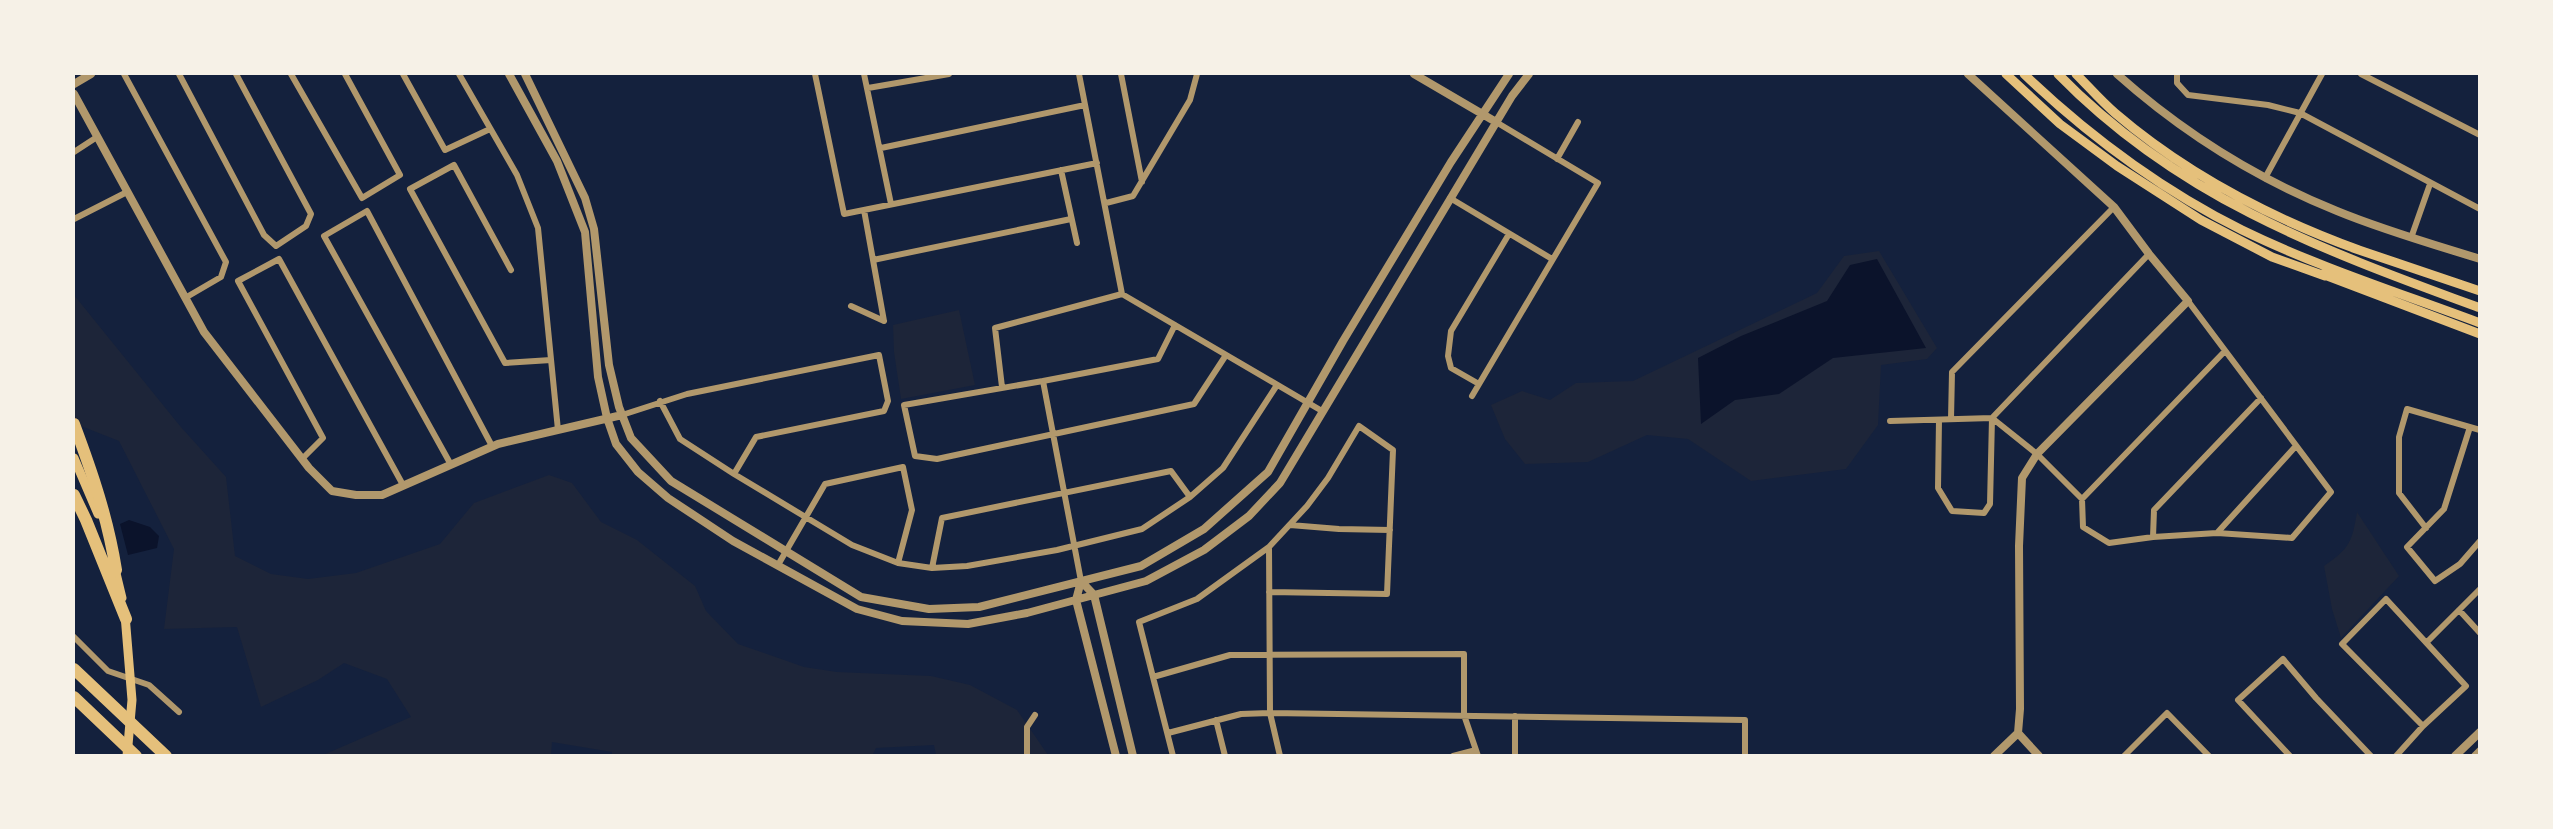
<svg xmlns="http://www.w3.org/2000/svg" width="2553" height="829" viewBox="0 0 2553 829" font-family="Barlow,sans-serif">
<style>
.green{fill:#1d2539}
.water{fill:#0b132b}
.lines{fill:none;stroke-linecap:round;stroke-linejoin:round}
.minor{stroke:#b1986c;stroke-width:6}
.tertiary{stroke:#b1986c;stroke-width:8}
.secondary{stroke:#e5c07b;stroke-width:9}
.primary{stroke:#e5c07b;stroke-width:9}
.motorway{stroke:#e5c07b;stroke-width:12}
</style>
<rect width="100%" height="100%" fill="#14213d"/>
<path class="green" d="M 1879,251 L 1937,348 L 1927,359 L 1881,365 L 1878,425 L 1846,469 L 1751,481 L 1688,439 L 1647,435 L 1588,462 L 1525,464 L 1505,439 L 1491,405 L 1522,391 L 1550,400 L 1576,383 L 1633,381 L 1817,293 L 1844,256 Z
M 74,295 L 180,426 L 226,477 L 235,556 L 271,574 L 308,579 L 356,573 L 440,544 L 474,503 L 549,475 L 572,483 L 601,522 L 637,540 L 695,586 L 706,611 L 738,644 L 804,667 L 837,672 L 931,676 L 970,685 L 1017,710 L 1048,755 L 936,755 L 934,745 L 876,748 L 872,756 L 612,756 L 612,752 L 552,742 L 551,755 L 323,755 L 411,717 L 387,679 L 344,663 L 318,680 L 261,707 L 237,627 L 164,629 L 174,549 L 119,441 L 81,426 L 74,426 Z
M 959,310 L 975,385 L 901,399 L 894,352 L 893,325 Z
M 2357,512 L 2399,576 L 2341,638 L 2332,609 L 2324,566 C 2350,548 2352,542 2357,512 Z"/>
<path class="water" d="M 1877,259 L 1926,348 L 1833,358 L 1779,394 L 1735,400 L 1701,424 L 1698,358 L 1741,336 L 1827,301 L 1850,265 Z
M 129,520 L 150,527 L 159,536 L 157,548 L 128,555 L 120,524 Z"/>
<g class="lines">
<path class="minor" d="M 124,74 L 226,262 L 221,277 L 185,298
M 179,74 L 264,235 L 276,246 L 306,226 L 311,214 L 236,74
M 291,74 L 362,198 L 400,175 L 345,74
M 403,74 L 445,150 L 490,129
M 459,74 L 517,175 L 538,228 L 558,430
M 815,74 L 844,214 L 1097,163
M 864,74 L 891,204
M 1079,74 L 1122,294 L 1322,411
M 1121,74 L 1142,182
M 2177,74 L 2177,83 L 2188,95 L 2268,105 L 2300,113 L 2480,209
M 2361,74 L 2480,135
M 868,88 L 949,74
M 881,148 L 1085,105
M 74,152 L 97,137
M 1557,159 L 1578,122
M 1061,170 L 1077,243
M 2265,178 L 2322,74
M 1450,198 L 1552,259
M 1106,203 L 1133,196 L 1190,100 L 1197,74
M 864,210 L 884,321
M 74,219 L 127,192
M 2411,238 L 2430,184
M 873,260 L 1071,219
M 511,270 L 454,165 L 410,189 L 505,363 L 551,360
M 851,306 L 884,321
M 1043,381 L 904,405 L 915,456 L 937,459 L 1194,404 L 1226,355
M 1479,384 L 1451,368 L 1448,356 L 1451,331 L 1509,234
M 1002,387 L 995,328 L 1122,294
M 1472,396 L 1598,183 L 1496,122
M 660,401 L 680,439 L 734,474 L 852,545 L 898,563 L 932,568 L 967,566 L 1057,550 L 1142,529 L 1190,497 L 1223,468 L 1277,385
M 622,415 L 687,394 L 879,355 L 888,401 L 884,411 L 756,437 L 734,474
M 1951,419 L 1952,372 L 2114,207
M 1939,420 L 1938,488 L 1952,511 L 1984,513 L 1990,504 L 1992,418 L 2149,254
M 1890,421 L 1992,418 L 2037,454 L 2082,499 L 2083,527 L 2109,543 L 2153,537 L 2217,533 L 2292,538 L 2331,492 L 2188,301
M 2470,427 L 2444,509 L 2407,547 L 2435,581 L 2460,564 L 2480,541
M 302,459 L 323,438 L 238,281 L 279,259 L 403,485
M 450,463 L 324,236 L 367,211 L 492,446
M 2082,499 L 2225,351
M 1290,525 L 1339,529 L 1390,530
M 2426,528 L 2399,493 L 2399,437 L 2407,409 L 2480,430
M 2217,533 L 2295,447
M 2153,537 L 2154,510 L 2261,398
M 778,565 L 825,484 L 903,467 L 912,510 L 898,563
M 932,568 L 942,518 L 1171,471 L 1190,497
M 1081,581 L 1043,381 L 1158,359 L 1175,325
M 1269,592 L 1387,594 L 1393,450 L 1359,426 L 1328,478 L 1307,506 L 1269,547 L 1270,713 L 1280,756
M 2386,599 L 2466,686 L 2423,726 L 2342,644 Z
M 2459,610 L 2480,633
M 74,637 L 108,671 L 149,685 L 179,712
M 2427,642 L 2480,589
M 1153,677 L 1230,655 L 1464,654 L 1464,715 L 1478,756
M 1515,716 L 1515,756
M 1216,720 L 1225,756
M 1168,733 L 1241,714 L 1270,713 L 1745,720 L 1745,756
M 1027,756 L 1027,727 L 1035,715
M 1173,756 L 1139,622 L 1197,599 L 1269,547
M 1453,756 L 1476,750
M 2124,756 L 2167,713 L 2209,756
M 2290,756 L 2238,700 L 2283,659 L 2316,698 L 2371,756
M 2396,756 L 2423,726"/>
<path class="tertiary" d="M 509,74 L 557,161 L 585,232 L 598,377 L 607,418 L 616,444 L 638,472 L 668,498 L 733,541 L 857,609 L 902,621 L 968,624 L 1027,613 L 1146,581 L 1204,550 L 1249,516 L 1280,483 L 1512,96 L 1529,74
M 525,74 L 585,198 L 594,229 L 609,365 L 619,407 L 631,438 L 671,481 L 861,597 L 929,609 L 979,607 L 1141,566 L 1204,529 L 1268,472 L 1343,341 L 1451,162 L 1509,74
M 1414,74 L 1496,122
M 1968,74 L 2114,207 L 2149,254 L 2188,301 L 2037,454 L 2022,478 L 2019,546 L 2020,709 L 2018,733 L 1994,756
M 2117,74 C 2182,132 2255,178 2337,211 C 2383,230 2432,244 2480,259
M 74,84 L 91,74
M 74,94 L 204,332 L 309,468 L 332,491 L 356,495 L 382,495 L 498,444 L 622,415
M 1081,581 L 1094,595 L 1133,756
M 1081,581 L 1076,600 L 1116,756
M 2018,733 L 2039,756
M 2455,756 L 2480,732
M 2475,756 L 2480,751"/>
<path class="secondary" d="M 2006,74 L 2060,124 L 2117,166 L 2201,220 L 2272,257 L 2325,276
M 2024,74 C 2088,135 2162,190 2242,230 C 2318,267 2400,293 2480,323
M 2058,74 C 2179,198 2320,249 2480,308
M 2076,74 C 2089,87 2101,101 2115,113 C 2186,174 2271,218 2359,250
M 2353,248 L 2480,291
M 2322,274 L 2480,334"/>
<path class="primary" d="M 74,458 L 98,514
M 114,565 L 122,598
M 125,615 L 132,700 L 127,756"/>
<path class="motorway" d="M 74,424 C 92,472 108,519 116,570
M 74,495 L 86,520 L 126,619
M 74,669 L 166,756
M 74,697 L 136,756"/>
</g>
<rect width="2553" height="829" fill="none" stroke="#f6f1e7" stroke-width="150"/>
</svg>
